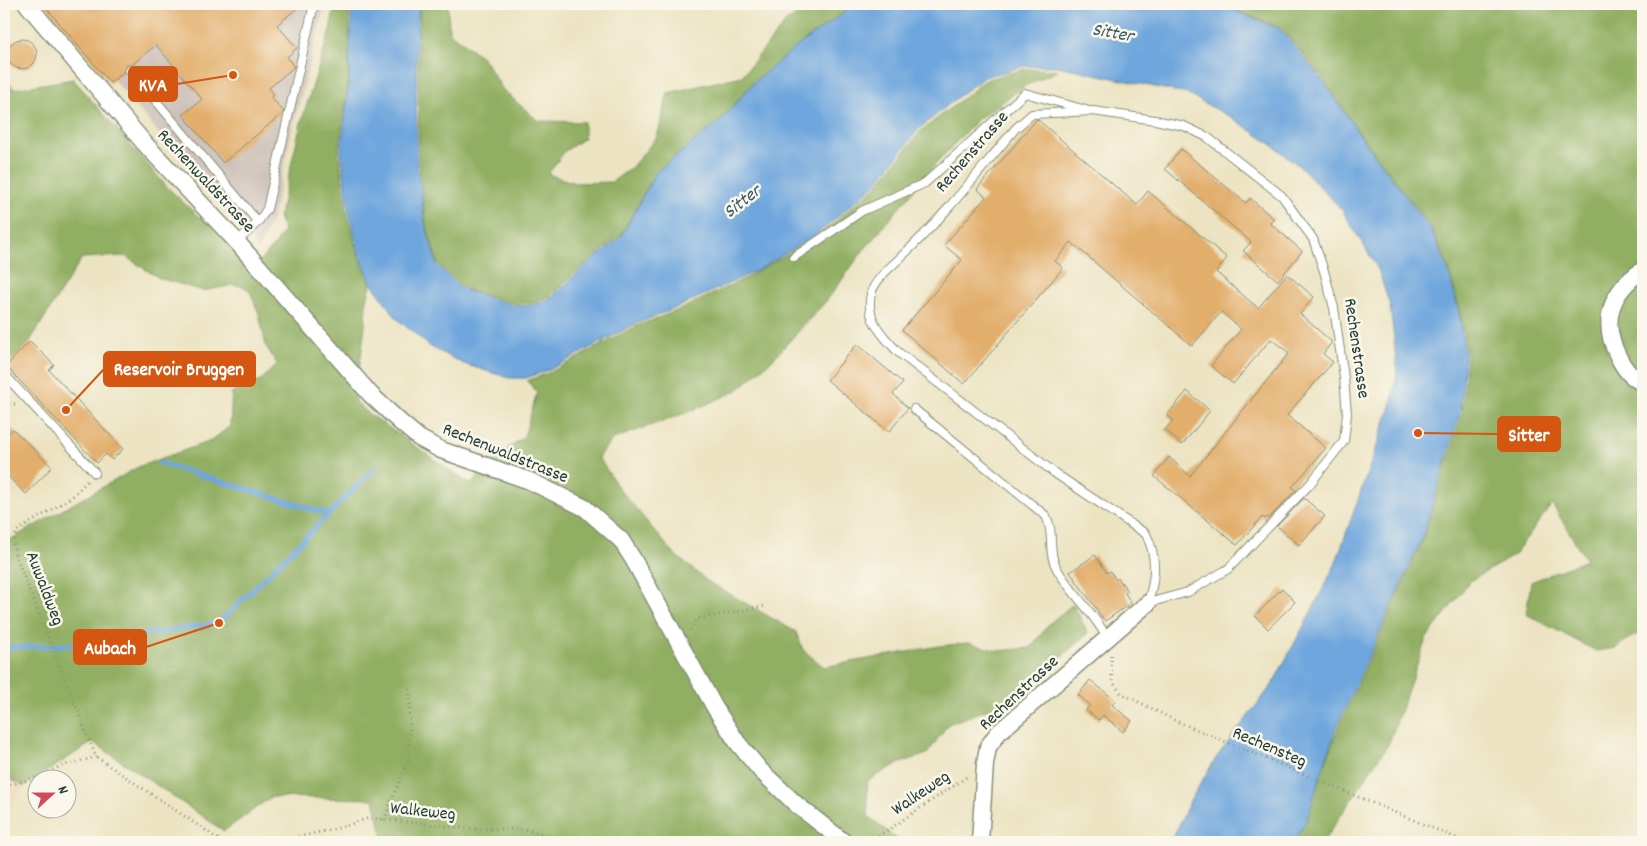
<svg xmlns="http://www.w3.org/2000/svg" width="1647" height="846" viewBox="0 0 1647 846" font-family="Dekko,sans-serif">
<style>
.built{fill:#efd6bc}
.industrial{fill:#cdc2b9}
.forest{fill:#91af62;stroke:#58764b}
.water{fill:#6ea6dd;stroke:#467288}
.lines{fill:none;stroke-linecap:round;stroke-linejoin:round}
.stream{stroke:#6ea6dd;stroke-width:5}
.building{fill:#e2ae6c}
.service-casing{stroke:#85907a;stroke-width:10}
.minor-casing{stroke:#85907a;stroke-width:19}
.path{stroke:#85907a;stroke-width:3;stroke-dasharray:1 4;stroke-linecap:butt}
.service{stroke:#fff;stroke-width:8}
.minor{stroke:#fff;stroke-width:16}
.labels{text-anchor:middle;stroke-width:5;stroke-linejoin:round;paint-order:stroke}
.street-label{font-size:18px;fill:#1f3d34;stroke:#fbf7ec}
.water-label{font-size:19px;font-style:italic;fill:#375c67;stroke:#fbf7ec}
.leader{fill:none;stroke:#d45610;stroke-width:2}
.callout-dot{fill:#d45610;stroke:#fbf7ec;stroke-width:2}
.callout{fill:#d45610;stroke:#d45610;stroke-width:2}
.callout-label{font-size:19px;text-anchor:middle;font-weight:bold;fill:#fff}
</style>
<rect width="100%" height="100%" fill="#fbf7ec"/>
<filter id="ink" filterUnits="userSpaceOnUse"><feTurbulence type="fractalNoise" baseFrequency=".02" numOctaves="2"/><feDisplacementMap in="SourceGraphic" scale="10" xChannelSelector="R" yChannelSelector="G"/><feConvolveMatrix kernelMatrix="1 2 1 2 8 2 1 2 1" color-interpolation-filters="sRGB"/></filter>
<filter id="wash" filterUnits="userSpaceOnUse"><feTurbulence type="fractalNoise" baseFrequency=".0096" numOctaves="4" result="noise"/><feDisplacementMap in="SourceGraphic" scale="20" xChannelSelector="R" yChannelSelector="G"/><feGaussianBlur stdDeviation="1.12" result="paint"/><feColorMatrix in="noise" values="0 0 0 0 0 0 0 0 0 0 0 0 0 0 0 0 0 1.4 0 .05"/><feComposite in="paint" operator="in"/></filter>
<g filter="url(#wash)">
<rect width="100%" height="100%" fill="#ebe3c1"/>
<path class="built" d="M 4,775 L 24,786 L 4,816 Z"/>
<path class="industrial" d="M 49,4 L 325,4 L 290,138 L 273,216 L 258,249 Z"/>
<path class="forest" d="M 335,4 L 350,4 L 348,83 L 339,152 L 347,212 L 358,254 L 371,285 L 366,304 L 365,326 L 355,401 L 369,414 L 470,484 L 498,456 L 524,437 L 537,392 L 527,381 L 551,372 L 634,327 L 679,310 L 746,278 L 817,237 L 876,187 L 921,131 L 986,80 L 1025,69 L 1059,70 L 1025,86 L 978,119 L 940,159 L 862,252 L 828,299 L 771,361 L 736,391 L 694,410 L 613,439 L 598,457 L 618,487 L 673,553 L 707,581 L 796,632 L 803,650 L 824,667 L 939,646 L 968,643 L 999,651 L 1030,648 L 1050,623 L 1073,604 L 1088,633 L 1028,687 L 989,709 L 948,724 L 927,754 L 897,764 L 867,781 L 868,816 L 901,842 L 384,842 L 374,799 L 271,797 L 224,831 L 93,742 L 24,786 L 4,776 L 4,543 L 140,466 L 211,441 L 230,426 L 232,392 L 260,381 L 277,364 L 266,346 L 259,314 L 250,291 L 243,286 L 234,285 L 203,291 L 159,278 L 125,256 L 82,258 L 30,341 L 12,360 L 4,352 L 4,78 L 14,89 L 73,79 L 167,187 L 199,217 L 216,227 L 260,261 L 275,245 L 284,230 L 279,217 L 301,123 L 330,31 Z
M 420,4 L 448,4 L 449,32 L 483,58 L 503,90 L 538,121 L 584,122 L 584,138 L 565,151 L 548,174 L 575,183 L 612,182 L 632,167 L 657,137 L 668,93 L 742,76 L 786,22 L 810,4 L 856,4 L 800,44 L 755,81 L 722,120 L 656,172 L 621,235 L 583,266 L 550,296 L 533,303 L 516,304 L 465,289 L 438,264 L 426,224 L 419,164 L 418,48 Z
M 1220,4 L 1623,4 L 1643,20 L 1643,637 L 1636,634 L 1616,648 L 1596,651 L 1526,614 L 1531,582 L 1586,560 L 1552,504 L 1513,556 L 1470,581 L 1426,639 L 1389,743 L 1323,842 L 1289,842 L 1311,801 L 1337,731 L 1423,539 L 1462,414 L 1467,359 L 1461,316 L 1449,269 L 1432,229 L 1358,131 L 1325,81 L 1281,28 Z"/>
<path class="water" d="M 352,4 L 419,4 L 416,48 L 417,164 L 425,224 L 437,265 L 464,290 L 516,306 L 533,305 L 551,298 L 584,267 L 621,237 L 656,172 L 721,120 L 755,81 L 800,44 L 852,7 L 860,4 L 1215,4 L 1226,7 L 1280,29 L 1324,82 L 1357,131 L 1431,230 L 1448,270 L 1460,317 L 1465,359 L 1460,414 L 1422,538 L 1335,731 L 1306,822 L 1293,842 L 1171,842 L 1190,801 L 1216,758 L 1272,685 L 1307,620 L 1335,565 L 1391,406 L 1397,373 L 1394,338 L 1390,306 L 1378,269 L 1342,210 L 1303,169 L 1271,144 L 1231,117 L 1187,94 L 1058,66 L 1025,66 L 985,77 L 965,91 L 919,129 L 875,185 L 816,235 L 758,270 L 678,307 L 633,325 L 549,370 L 526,378 L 509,378 L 464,364 L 431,347 L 398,320 L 372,284 L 359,253 L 349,211 L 341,152 L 349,83 Z"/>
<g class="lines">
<path class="stream" d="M 160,463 L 328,514
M 4,648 L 83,644 L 219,623 L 375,468"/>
</g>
<g id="blocks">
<path class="building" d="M 43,4 L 302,4 L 277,25 L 297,48 L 287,57 L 294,67 L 269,88 L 274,94 L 271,97 L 284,112 L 223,163 L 183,115 L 202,99 L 156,45 L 132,65 L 127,65 L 125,71 L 110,83 Z
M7 54a15 15 0 1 1 30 0a15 15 0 1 1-30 0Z
M 1037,119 L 1137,205 L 1148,191 L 1227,258 L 1216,272 L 1258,308 L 1287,274 L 1314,297 L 1300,314 L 1332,342 L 1323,354 L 1333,362 L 1287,415 L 1326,448 L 1292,487 L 1296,490 L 1269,518 L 1267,517 L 1265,519 L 1262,517 L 1237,545 L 1154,476 L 1169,457 L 1190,476 L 1289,353 L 1271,339 L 1233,384 L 1211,366 L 1241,329 L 1221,312 L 1192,346 L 1071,242 L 1055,261 L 1063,268 L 964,384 L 902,330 L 962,260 L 944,245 L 986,197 L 977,189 Z
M 1181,149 L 1246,203 L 1250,198 L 1274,219 L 1270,223 L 1302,251 L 1278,281 L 1243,251 L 1251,242 L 1165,169 Z
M 30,341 L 54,365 L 49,370 L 123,449 L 112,460 L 106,454 L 97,463 L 6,366 Z
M 857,344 L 903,383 L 893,394 L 908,408 L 889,432 L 827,380 Z
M 1187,391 L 1210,411 L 1182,445 L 1165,430 L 1173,420 L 1167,415 Z
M 13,429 L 52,467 L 26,494 L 4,473 L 4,438 Z
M 1304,498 L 1325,516 L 1299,545 L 1277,526 Z
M 1095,555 L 1107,573 L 1110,571 L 1116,580 L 1118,578 L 1128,591 L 1125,593 L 1131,603 L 1105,621 L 1070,572 Z
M 1282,588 L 1295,602 L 1268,629 L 1255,616 Z
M 1090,680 L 1115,700 L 1112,705 L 1132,721 L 1123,732 L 1103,715 L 1099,720 L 1086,710 L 1090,705 L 1078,695 Z"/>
</g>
</g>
<g filter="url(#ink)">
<use href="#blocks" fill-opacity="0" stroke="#85907a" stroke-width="1"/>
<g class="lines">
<g class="service-casing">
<path id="service" d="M 130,70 L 258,222
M 1093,111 L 1155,120 L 1184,126 L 1207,137 L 1282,196 L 1313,239 L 1324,271 L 1334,308 L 1344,378 L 1347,414 L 1344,441 L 1310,484 L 1228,569 L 1188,592 L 1148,603 C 1155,579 1158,558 1146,534 L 1056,474 L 898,352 C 882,335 865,319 871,294 C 874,280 892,266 902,256 C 944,217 979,171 1016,128 L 1032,114 Z
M 237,242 L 258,222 L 267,209 L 314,4
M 794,257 L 862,211 L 925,183 L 1025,93 L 1086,110
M 4,374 L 95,473
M 914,409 L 1046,516 C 1055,533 1047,552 1057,569 C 1071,593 1094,613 1107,638"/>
</g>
<g class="minor-casing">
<path id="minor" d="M 27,4 L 145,144 L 237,242 L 371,395 L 400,422 L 419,438 L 441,450 L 530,481 L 585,508 L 621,540 L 633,559 L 715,708 L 737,742 L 761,771 L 797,805 L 844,842
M 1643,270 C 1611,291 1600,321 1618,356 C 1623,367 1631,378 1643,383
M 980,842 L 985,764 L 988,747 L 998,733 L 1148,603"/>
</g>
<path class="path" d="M 4,403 L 15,404
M 87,481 L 72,497 L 17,531 L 13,542 L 15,554 L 96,757 L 223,842
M 690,630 L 697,619 L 765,606
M 1111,655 L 1112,681 L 1121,693 L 1176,721 L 1466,842
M 4,793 L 11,785 L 38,777 L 61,766 L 96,757
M 384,820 L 409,758 L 410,687
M 274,842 L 339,828 L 369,818 L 475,829 L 525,829 L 571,842
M 870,842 L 968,776"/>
<use href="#service" class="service"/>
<use href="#minor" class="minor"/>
</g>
</g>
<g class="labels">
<g class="street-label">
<text transform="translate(971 151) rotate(-49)" y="6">Rechenstrasse</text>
<text transform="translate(207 180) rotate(47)" y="6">Rechenwaldstrasse</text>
<text transform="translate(1358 348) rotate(82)" y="6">Rechenstrasse</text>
<text transform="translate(506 452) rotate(22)" y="6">Rechenwaldstrasse</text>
<text transform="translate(46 588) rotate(69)" y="6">Auwaldweg</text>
<text transform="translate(1018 692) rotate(-43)" y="6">Rechenstrasse</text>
<text transform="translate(1270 746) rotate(23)" y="6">Rechensteg</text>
<text transform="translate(920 792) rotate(-34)" y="6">Walkeweg</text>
<text transform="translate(423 810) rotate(6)" y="6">Walkeweg</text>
</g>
<g class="water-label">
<text transform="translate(1113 31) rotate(10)" y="7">Sitter</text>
<text transform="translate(741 200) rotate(-38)" y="7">Sitter</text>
</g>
</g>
<path class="leader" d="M233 75L177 84M66 410L104 369M1418 433L1498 434M219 623L146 647"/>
<g class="callout-dot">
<circle cx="233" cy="75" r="5"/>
<circle cx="66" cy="410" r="5"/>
<circle cx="1418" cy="433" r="5"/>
<circle cx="219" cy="623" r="5"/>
</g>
<g class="callout">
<rect x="129" y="67" width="48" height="34" rx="5"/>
<rect x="104" y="352" width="151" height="34" rx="5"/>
<rect x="1498" y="417" width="62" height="34" rx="5"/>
<rect x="74" y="630" width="72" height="34" rx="5"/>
</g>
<g class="callout-label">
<text x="153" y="91">KVA</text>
<text x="179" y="375">Reservoir Bruggen</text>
<text x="1529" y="441">Sitter</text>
<text x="110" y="654">Aubach</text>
</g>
<rect width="1647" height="846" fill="none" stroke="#fbf7ec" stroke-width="20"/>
<g transform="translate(52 794) rotate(69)"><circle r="24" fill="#fbf7ec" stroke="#a3ada2"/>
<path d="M0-4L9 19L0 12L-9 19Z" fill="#d1495b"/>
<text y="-8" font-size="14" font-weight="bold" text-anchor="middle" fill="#1f3d34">N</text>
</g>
</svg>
